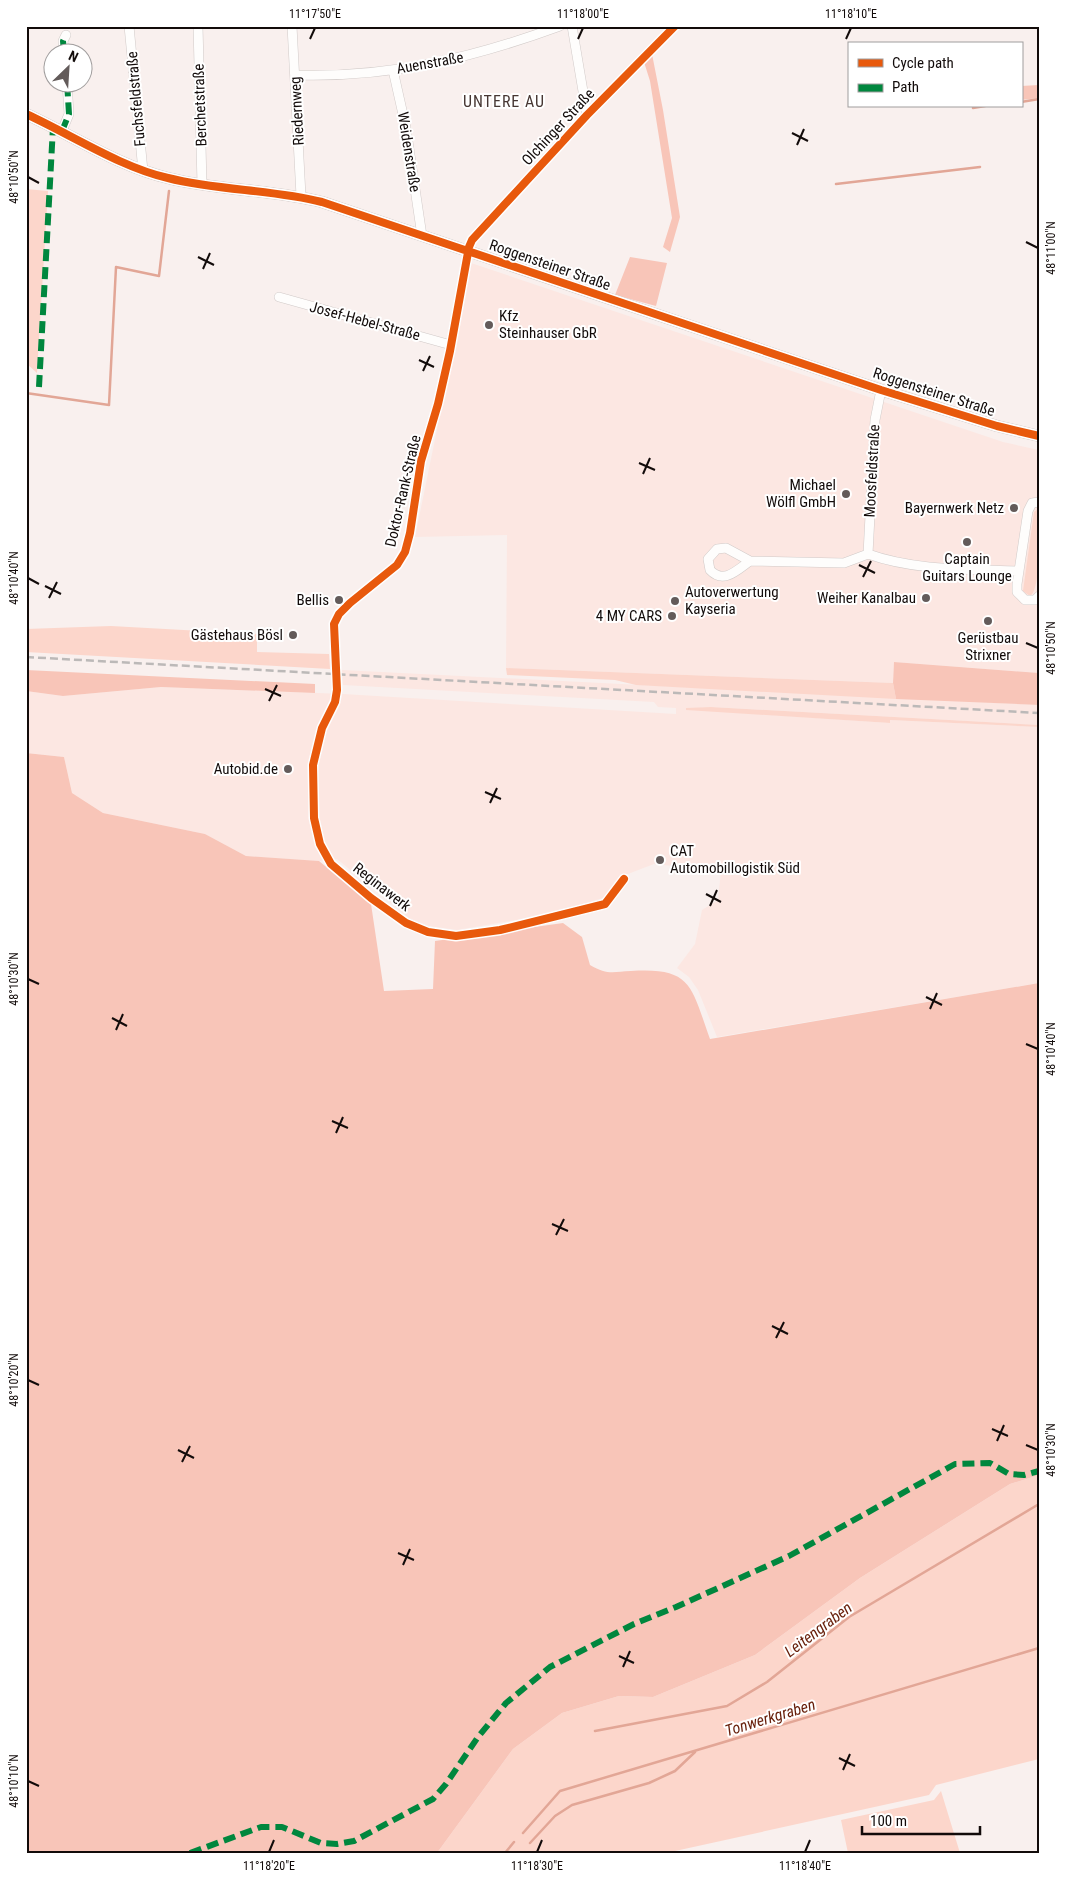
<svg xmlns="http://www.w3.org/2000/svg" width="1065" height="1879" viewBox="0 0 1065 1879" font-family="'Roboto Condensed',sans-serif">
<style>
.built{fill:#fce7e2}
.green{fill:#fcd6cb}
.forest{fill:#f8c5b8}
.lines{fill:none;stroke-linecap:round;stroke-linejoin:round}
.stream{stroke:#e2a696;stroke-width:2.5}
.street-casing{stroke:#d1cac8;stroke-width:10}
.secondary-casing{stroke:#d1cac8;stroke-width:12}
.street{stroke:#fefdfc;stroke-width:9}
.secondary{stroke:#fefdfc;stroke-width:11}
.rail{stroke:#bcb9b8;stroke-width:2.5;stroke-dasharray:8 4;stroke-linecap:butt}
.quiet{stroke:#00873e;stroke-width:6;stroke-dasharray:12 6;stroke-linecap:butt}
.cycleway-casing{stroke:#fff;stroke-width:11}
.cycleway{stroke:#e8590c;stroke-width:8}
.ticks{fill:none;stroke:#120b0a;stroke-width:2}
.poi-dot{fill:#635b5a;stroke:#fff;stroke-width:2}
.labels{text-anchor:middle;stroke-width:4;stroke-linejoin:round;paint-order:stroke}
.street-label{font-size:15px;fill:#120b0a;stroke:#fff}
.poi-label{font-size:15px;fill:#120b0a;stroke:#fff;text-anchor:end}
.neighbourhood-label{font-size:16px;letter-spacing:1px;fill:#473733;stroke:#fff}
.water-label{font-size:16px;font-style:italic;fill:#671e09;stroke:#fff}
.neatline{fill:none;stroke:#120b0a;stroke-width:2}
.ticks-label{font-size:12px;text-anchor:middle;fill:#120b0a}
</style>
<rect width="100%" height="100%" fill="#f9f0ee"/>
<path class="built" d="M 471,263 L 1003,442 L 1039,450 L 1039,673 L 894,662 L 893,683 L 506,668 L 507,535 L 415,537 Z
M 342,670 L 1039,705 L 1039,725 L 711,707 L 686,709 L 889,723 L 890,720 L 1039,727 L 1039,983 L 717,1037 L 698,990 L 689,977 L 677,968 L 695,944 L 702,910 L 718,900 L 721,871 L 654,864 L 620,877 L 606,897 L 546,915 L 457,930 L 429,926 L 409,918 L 337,859 L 318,861 L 246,856 L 205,834 L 103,813 L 72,793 L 64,757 L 26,753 L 26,691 L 63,696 L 161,687 L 343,694 L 676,714 L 676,708 L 658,707 L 654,702 L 343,685 Z"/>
<path class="green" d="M 26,189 L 48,191 L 37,373 L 26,363 Z
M 1039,508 C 1039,523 1042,589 1030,596 L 1023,591 L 1034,512 Z
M 111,626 L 257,634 L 257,652 L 329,654 L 330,669 L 26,652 L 26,629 Z
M 506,668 L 893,683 L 896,699 L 636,685 L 615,680 L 507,675 Z
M 711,707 L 1039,725 L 1039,727 L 890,720 L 890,723 L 686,710 L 686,708 Z
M 1039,1475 L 1039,1759 L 936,1785 L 929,1795 L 666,1853 L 437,1853 L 513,1749 L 562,1713 L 619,1696 L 653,1697 L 755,1655 L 860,1578 L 1010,1484 Z
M 941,1791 L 960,1853 L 848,1853 L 841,1820 L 934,1800 Z"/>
<path class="forest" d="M 652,54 L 663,110 L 680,217 L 670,252 L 663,247 L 672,218 L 650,81 L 644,62 Z
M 1039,85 L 1039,98 L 1021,100 L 1021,86 Z
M 630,257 L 667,263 L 656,306 L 615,295 Z
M 894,662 L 1039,673 L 1039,705 L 896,699 L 893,683 Z
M 26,670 L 315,684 L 315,693 L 161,687 L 63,696 L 26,691 Z
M 26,753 L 64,757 L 72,793 L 103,813 L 205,834 L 246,856 L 319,861 L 371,904 L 384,991 L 433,989 L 435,941 L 563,923 L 582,937 L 590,965 C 607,975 612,972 631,971 C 693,967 691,987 710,1039 L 1039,983 L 1039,1475 L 1010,1484 L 860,1578 L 755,1655 L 653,1697 L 619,1696 L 562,1713 L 513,1749 L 437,1853 L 26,1853 Z"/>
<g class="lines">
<path class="stream" d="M 1021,102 L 1039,99
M 973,108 L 985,106
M 836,184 L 980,167
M 26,393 L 109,405 L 116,267 L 159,276 L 169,191
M 595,1731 L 727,1706 L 767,1682 L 849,1617 L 1039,1504
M 523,1833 L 560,1791 L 1039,1648
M 530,1843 L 555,1816 L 572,1805 L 649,1783 L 675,1771 L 695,1752
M 505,1853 L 514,1842"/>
<g class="street-casing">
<path id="street" d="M 129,26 L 143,171
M 198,26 L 202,185
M 292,26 L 301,196
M 572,26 L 587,115
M 64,52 L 63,41 L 66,35
M 393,70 L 406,128 L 422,236
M 295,75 C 389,78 473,58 560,26
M 62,131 L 69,114 L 67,82
M 279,297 L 451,345
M 1039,502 L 1032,503 L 1028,511 L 1017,584 L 1017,592 L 1025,600 L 1035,600 L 1039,596
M 726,548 L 750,561 C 738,569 724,585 710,570 L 708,559 L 717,549 Z
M 868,554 C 915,571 970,569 1019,571
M 750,561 L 844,563 L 868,554 L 875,420 L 881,390
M 624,879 L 605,904 L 500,930 L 456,936 L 428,932 L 406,923 L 371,898 L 331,864 L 320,844 L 314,818 L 313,765 L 322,728 L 335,702 L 337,690 L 334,624 L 339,614 L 350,603 L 397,565 L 405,552 L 410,533 L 421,461 L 438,404 L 450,351 L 469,247 L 472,240 L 587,115 L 675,26"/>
</g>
<g class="secondary-casing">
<path id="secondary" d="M 26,114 C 72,135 120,167 168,178 C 219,191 271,189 322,202 L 881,390 L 997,426 L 1039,436"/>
</g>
<use href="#street" class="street"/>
<use href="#secondary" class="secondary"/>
<path class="rail" d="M 26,657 L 1039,713"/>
<path class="quiet" d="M 64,52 L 63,41 L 66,35
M 62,131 L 69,114 L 67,82
M 39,387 L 53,127
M 190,1853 L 261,1827 L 282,1827 L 321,1843 L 337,1844 L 354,1841 L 433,1799 L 446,1784 L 478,1737 L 506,1703 L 550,1667 L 634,1624 L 676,1607 L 789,1556 L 955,1464 L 990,1463 L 1009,1474 L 1024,1475 L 1039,1471"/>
<g class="cycleway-casing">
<path id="cycleway" d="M 26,114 C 72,135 120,167 168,178 C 219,191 271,189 322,202 L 881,390 L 997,426 L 1039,436
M 624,879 L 605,904 L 500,930 L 456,936 L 428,932 L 406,923 L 371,898 L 331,864 L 320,844 L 314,818 L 313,765 L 322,728 L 335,702 L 337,690 L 334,624 L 339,614 L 350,603 L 397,565 L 405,552 L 410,533 L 421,461 L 438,404 L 450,351 L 469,247 L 472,240 L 587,115 L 675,26"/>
</g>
<use href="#cycleway" class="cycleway"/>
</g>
<path class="ticks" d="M 310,39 L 315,28M 578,39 L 583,28M 846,39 L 851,28M 792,133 L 808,141M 797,145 L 804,129M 28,177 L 39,183M 1026,242 L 1038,248M 198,257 L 214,265M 203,269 L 210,253M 419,360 L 434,367M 423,371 L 430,356M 639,463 L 655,470M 643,474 L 650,458M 859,565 L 875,573M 863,577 L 871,561M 28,578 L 39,584M 45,586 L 61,594M 49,598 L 57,582M 1026,643 L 1038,648M 265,689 L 281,696M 269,701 L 277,685M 485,792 L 501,799M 490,803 L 497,788M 706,894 L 721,902M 710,906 L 717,890M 28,979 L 39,984M 926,997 L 942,1005M 930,1009 L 937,993M 112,1018 L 127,1026M 116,1030 L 123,1014M 1026,1044 L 1038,1049M 332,1121 L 348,1128M 336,1133 L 343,1117M 552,1224 L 568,1231M 556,1235 L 564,1219M 772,1326 L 788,1334M 776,1338 L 784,1322M 28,1380 L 39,1385M 992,1429 L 1008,1436M 997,1441 L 1004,1425M 1026,1445 L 1038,1450M 178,1450 L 194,1458M 182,1462 L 190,1446M 398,1553 L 414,1560M 403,1565 L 410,1549M 619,1656 L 634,1663M 623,1667 L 630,1651M 839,1758 L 855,1766M 843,1770 L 850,1754M 28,1781 L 39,1786M 269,1852 L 274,1840M 537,1852 L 542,1840M 805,1852 L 810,1840"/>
<g class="poi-dot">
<circle cx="489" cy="325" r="5"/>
<circle cx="846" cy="494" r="5"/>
<circle cx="1014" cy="508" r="5"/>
<circle cx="967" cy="542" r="5"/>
<circle cx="926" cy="598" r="5"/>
<circle cx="339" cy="600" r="5"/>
<circle cx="675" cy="601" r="5"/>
<circle cx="672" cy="616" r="5"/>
<circle cx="988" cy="621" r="5"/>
<circle cx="293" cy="635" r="5"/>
<circle cx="288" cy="769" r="5"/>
<circle cx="660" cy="860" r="5"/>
</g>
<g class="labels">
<g class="street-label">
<text transform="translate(430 63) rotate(-10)" y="5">Auenstraße</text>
<text transform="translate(136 99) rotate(-95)" y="5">Fuchsfeldstraße</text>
<text transform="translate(200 105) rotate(-92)" y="5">Berchetstraße</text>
<text transform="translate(297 111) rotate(-93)" y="5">Riedernweg</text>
<text transform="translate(558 127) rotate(-47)" y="5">Olchinger Straße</text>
<text transform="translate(409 152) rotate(81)" y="5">Weidenstraße</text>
<text transform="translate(550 265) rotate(19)" y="5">Roggensteiner Straße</text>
<text transform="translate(365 321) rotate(15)" y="5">Josef-Hebel-Straße</text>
<text transform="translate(934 392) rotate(18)" y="5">Roggensteiner Straße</text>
<text transform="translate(872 471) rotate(-87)" y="5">Moosfeldstraße</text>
<text transform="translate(403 491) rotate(-77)" y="5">Doktor-Rank-Straße</text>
<text transform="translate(382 887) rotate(38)" y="5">Reginawerk</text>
</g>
<g class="poi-label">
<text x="499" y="321" text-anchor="start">Kfz<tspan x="499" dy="17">Steinhauser GbR</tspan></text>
<text x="836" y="490">Michael<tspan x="836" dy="17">Wölfl GmbH</tspan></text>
<text x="1004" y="513">Bayernwerk Netz</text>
<text x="967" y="564" text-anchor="middle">Captain<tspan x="967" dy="17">Guitars Lounge</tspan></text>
<text x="685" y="597" text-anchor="start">Autoverwertung<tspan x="685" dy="17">Kayseria</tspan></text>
<text x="916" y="603">Weiher Kanalbau</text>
<text x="329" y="605">Bellis</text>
<text x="662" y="621">4 MY CARS</text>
<text x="283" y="640">Gästehaus Bösl</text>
<text x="988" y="643" text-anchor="middle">Gerüstbau<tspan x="988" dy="17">Strixner</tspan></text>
<text x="278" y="774">Autobid.de</text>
<text x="670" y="856" text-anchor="start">CAT<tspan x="670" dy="17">Automobillogistik Süd</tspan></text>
</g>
<g class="neighbourhood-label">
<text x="504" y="107">UNTERE AU</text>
</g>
<g class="water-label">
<text transform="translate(818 1629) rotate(-37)" y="6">Leitengraben</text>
<text transform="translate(770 1717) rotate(-17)" y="6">Tonwerkgraben</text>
</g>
</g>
<rect width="1065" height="1879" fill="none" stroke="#ffffff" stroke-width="55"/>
<rect x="848" y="42" width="175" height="65" fill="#ffffff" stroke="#a09d9d"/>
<rect x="858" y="59" width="25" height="8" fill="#e8590c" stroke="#a09d9d"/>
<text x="892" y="68" font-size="15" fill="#120b0a">Cycle path</text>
<rect x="858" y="84" width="25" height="8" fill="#00873e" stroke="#a09d9d"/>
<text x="892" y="92" font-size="15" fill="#120b0a">Path</text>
<g transform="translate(68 68) rotate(25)"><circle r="24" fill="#ffffff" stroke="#a09d9d"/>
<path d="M0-4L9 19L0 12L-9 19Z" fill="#635b5a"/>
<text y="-8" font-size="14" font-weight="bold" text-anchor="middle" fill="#120b0a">N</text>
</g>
<path d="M862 1826v8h118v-8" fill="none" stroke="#120b0a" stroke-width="2.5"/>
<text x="870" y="1826" font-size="15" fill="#120b0a" stroke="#ffffff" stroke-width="4" paint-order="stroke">100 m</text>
<rect x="28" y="28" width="1010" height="1824" class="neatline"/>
<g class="ticks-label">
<text x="315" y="18">11°17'50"E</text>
<text x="583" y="18">11°18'00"E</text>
<text x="851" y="18">11°18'10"E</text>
<text transform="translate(14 177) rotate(-90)" y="4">48°10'50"N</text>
<text transform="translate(1051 248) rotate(-90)" y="4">48°11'00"N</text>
<text transform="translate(14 578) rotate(-90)" y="4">48°10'40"N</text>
<text transform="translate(1051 648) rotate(-90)" y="4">48°10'50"N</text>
<text transform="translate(14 979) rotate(-90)" y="4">48°10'30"N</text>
<text transform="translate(1051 1049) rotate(-90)" y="4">48°10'40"N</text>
<text transform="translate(14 1380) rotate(-90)" y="4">48°10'20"N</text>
<text transform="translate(1051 1450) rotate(-90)" y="4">48°10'30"N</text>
<text transform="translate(14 1781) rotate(-90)" y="4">48°10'10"N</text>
<text x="269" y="1870">11°18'20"E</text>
<text x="537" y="1870">11°18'30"E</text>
<text x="805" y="1870">11°18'40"E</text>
</g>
</svg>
